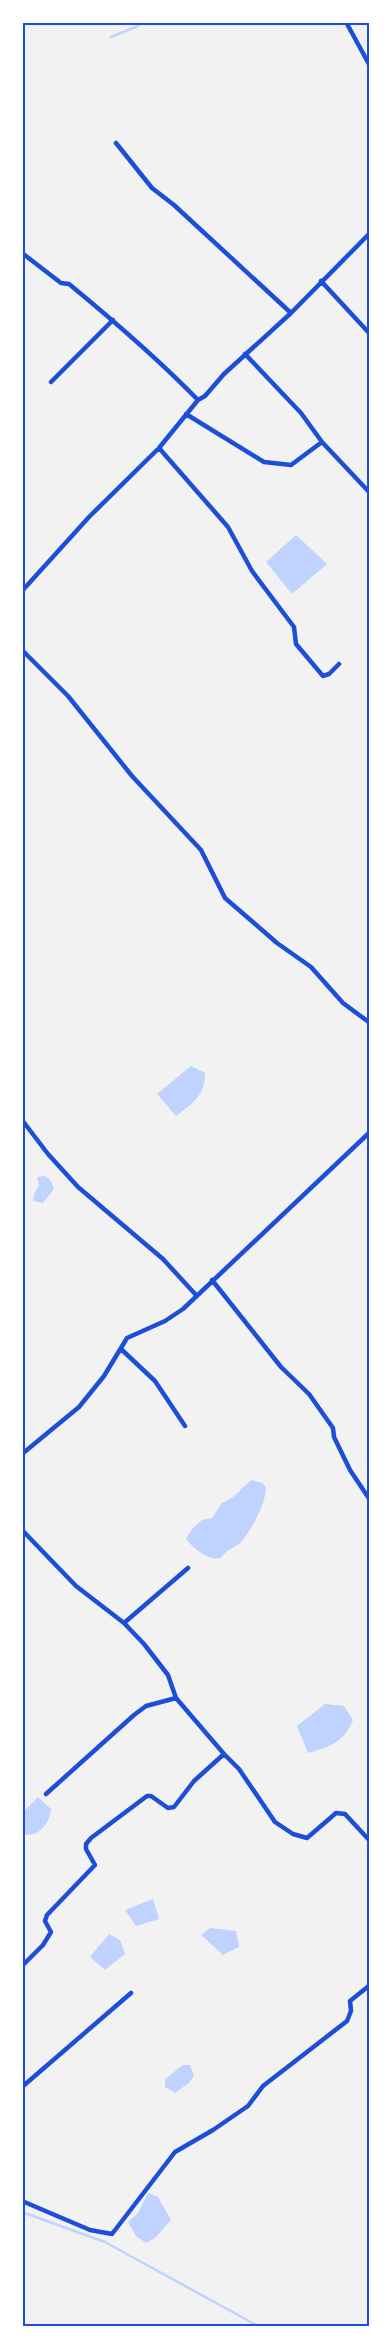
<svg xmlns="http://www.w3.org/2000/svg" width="392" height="2349" viewBox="0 0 392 2349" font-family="'Source Serif 4',serif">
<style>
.water{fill:#bfd3fe}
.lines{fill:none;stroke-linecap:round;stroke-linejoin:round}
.stream{stroke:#bfd3fe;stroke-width:2.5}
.minor{stroke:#1d4ed8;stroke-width:4.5}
.neatline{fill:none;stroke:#1d4ed8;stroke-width:2}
</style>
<rect width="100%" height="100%" fill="#f2f2f2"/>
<path class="water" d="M 296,535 L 327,564 L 292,594 L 266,562 Z
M 191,1066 L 205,1073 C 205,1096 193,1103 176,1116 L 157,1094 Z
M 45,1176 L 51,1181 L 54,1189 L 43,1203 L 33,1201 L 34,1194 L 39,1185 L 37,1177 Z
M 251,1480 L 263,1483 L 266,1488 C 265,1505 253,1527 242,1541 C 236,1548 226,1549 221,1558 C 208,1561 194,1549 186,1539 L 192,1529 L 202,1520 L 212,1518 L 222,1503 L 233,1497 Z
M 325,1704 L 344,1706 L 353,1720 C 344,1742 330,1747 308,1753 L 297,1726 Z
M 38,1797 L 51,1809 C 50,1823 39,1838 23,1834 L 23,1812 Z
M 153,1899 L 159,1919 L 136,1926 L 125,1910 Z
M 210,1928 L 236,1931 L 239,1947 L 223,1955 L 201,1935 Z
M 109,1934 L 120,1940 L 125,1954 L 105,1970 L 90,1957 Z
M 183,2065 L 190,2065 L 194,2076 L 189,2083 L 175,2093 L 165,2087 L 165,2079 Z
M 148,2193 L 158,2197 L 171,2220 L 155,2238 L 146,2243 L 136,2236 L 128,2222 L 138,2213 Z"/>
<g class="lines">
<path class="stream" d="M 111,37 L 138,26 L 141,22
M 22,2212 L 105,2242 L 258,2326"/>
<path class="minor" d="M 346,22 L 370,66
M 22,25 L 25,22
M 116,143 L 152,188 L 174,205 L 291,313
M 22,253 L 61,283 L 69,284 C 114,321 157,358 198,400
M 321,281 L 370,334
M 245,354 L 301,413 L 322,442 L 370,493
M 51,382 L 113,320
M 186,414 L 264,462 L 291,465 L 322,442
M 159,448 L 228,527 L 252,571 L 294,627 L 296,644 L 323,676 L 329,674 L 339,664
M 22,591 L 89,517 L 159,448 L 198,400 L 205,396 L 224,374 L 291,313 L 370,233
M 22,650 L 68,696 L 132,776 L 201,850 L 225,898 L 277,943 L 311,967 L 343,1003 L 370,1023
M 22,1120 L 48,1154 L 78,1187 L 163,1259 L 196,1295
M 212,1280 L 281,1367 L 309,1394 L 333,1428 L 334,1437 L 350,1470 L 370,1500
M 121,1349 L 155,1381 L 185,1426
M 22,1454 L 79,1407 L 104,1376 L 127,1338 L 165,1321 L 183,1309 L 370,1132
M 22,1530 L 76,1586 L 124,1623 L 144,1644 L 168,1675 L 176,1698 L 224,1754 L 239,1769 L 275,1822 L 293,1834 L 307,1838 L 336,1813 L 345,1814 L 370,1841
M 124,1623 L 188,1568
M 46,1794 L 134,1715 L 146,1706 L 176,1698
M 22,1966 L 43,1945 L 51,1932 L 45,1921 L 47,1915 L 95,1865 L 86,1849 L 86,1844 L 91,1838 L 147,1796 L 151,1796 L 168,1808 L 174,1807 L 194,1781 L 224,1754
M 22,2087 L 131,1993
M 22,2201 L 90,2230 L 112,2234 L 175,2152 L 213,2130 L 248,2106 L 263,2086 L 347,2021 L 351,2011 L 350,2001 L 370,1985"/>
</g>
<rect width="392" height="2349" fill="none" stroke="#ffffff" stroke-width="48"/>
<rect x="24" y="24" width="344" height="2301" class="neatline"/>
</svg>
